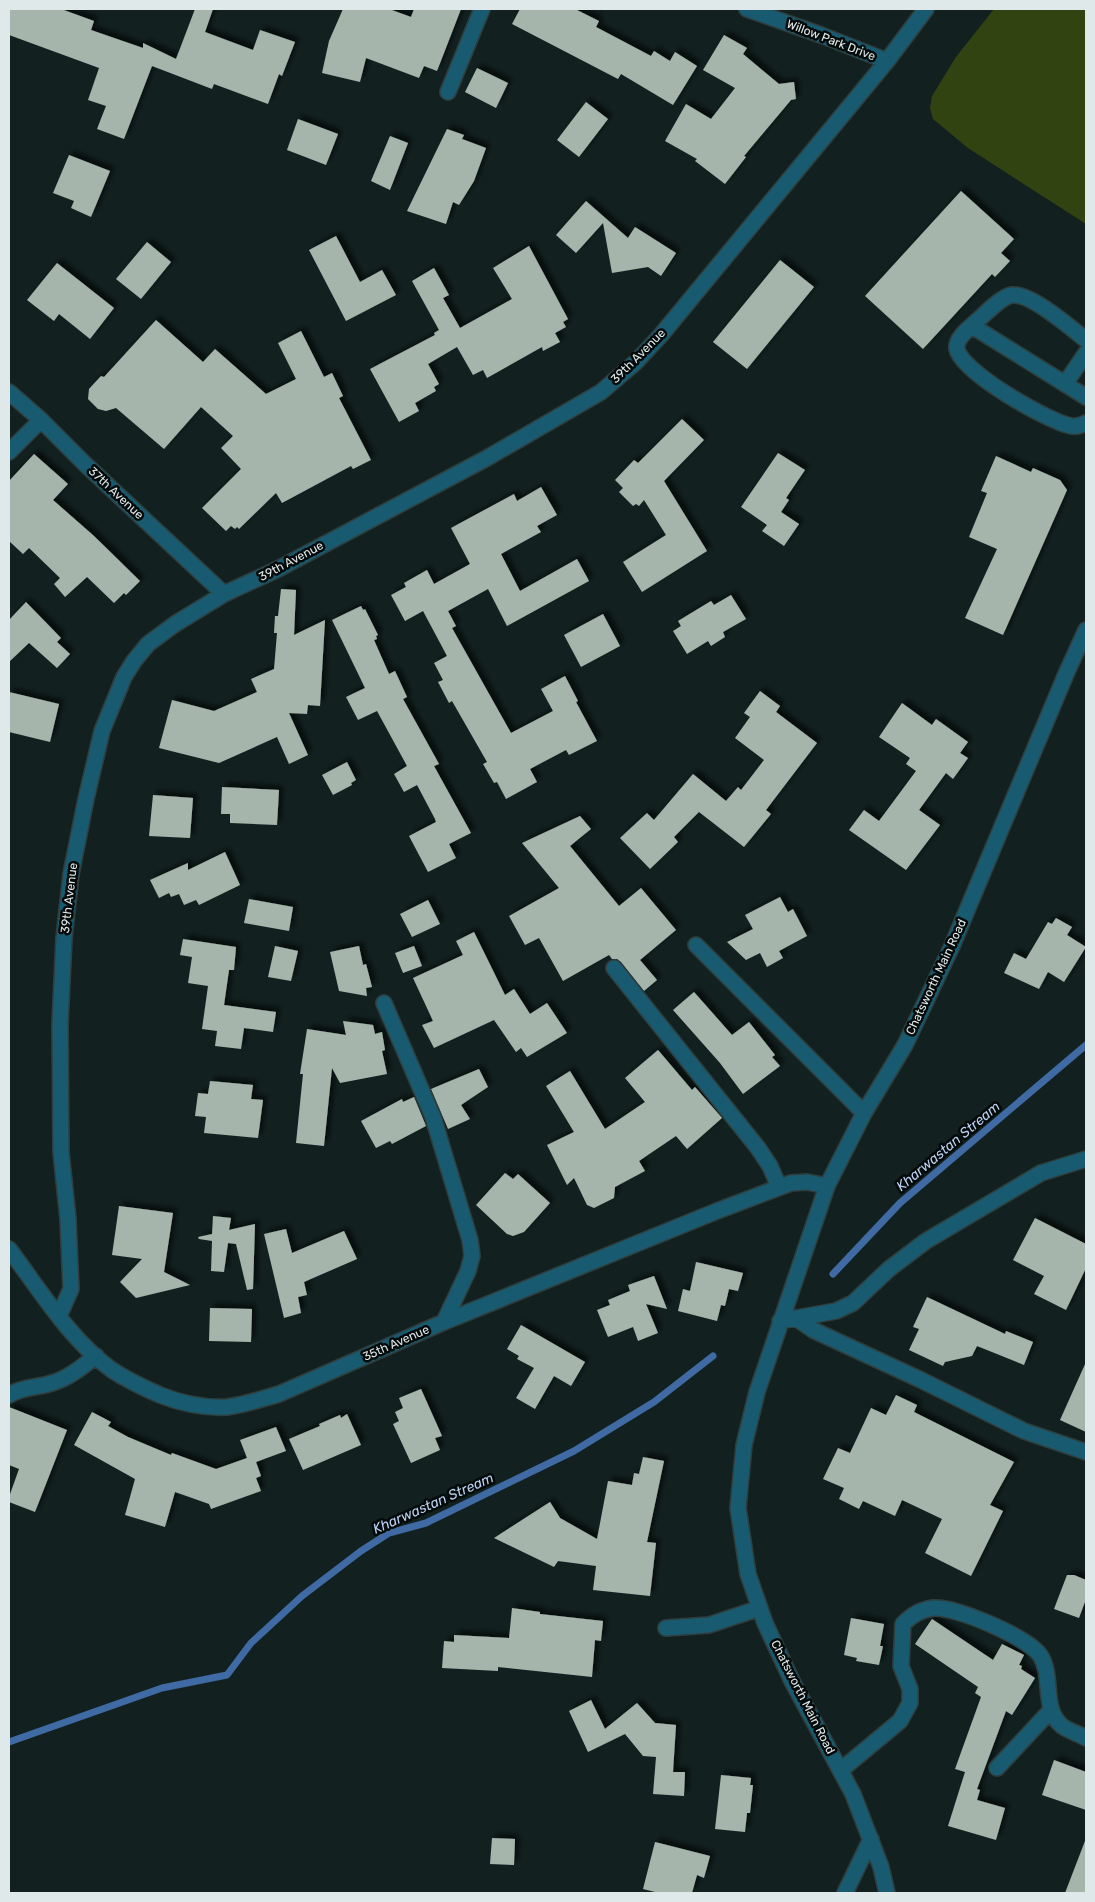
<svg xmlns="http://www.w3.org/2000/svg" width="1095" height="1902" viewBox="0 0 1095 1902" font-family="Rubik,sans-serif">
<style>
.green{fill:#324312}
.lines{fill:none;stroke-linecap:round;stroke-linejoin:round}
.stream{stroke:#406aa3;stroke-width:7}
.building{fill:#a6b5ac;filter:url(#shadow)}
.minor-casing{stroke:#2f3d3c;stroke-width:18}
.minor{stroke:#185b71;stroke-width:15}
.labels{text-anchor:middle;stroke-width:5;stroke-linejoin:round;paint-order:stroke}
.street-label{font-size:12px;fill:#e0e9e9;stroke:#040909}
.water-label{font-size:14px;font-style:italic;fill:#bad2f3;stroke:#040909}
</style>
<defs>
<filter id="shadow"><feDropShadow dx="4.5" dy="-4.5" stdDeviation="2.5" flood-color="#0009"/></filter>
</defs>
<rect width="100%" height="100%" fill="#122120"/>
<path class="green" d="M 994,9 L 1086,9 L 1086,224 L 968,148 L 933,119 L 930,108 L 932,96 L 956,57 Z"/>
<g class="lines">
<path class="stream" d="M 833,1274 L 900,1203 L 1086,1045
M 9,1742 L 162,1688 L 227,1675 L 251,1643 L 302,1596 L 361,1551 L 389,1533 L 426,1523 L 574,1451 L 654,1402 L 713,1356"/>
</g>
<path class="building" d="M 9,9 L 61,9 L 94,21 L 91,30 L 143,48 L 143,43 L 176,59 L 195,9 L 213,9 L 205,32 L 253,50 L 260,30 L 295,42 L 282,76 L 279,74 L 268,104 L 214,84 L 212,89 L 152,66 L 124,139 L 97,129 L 106,106 L 88,100 L 99,68 L 9,35 Z
M 343,9 L 389,9 L 411,17 L 414,9 L 461,9 L 437,71 L 424,66 L 419,78 L 366,58 L 360,82 L 322,73 L 329,41 Z
M 520,9 L 575,9 L 599,21 L 596,27 L 651,56 L 654,51 L 670,61 L 675,52 L 697,66 L 673,105 L 621,74 L 618,79 L 512,24 Z
M 724,35 L 747,48 L 743,54 L 779,84 L 794,82 L 796,99 L 791,100 L 744,156 L 746,157 L 725,184 L 695,161 L 697,159 L 665,141 L 686,104 L 711,119 L 735,88 L 703,70 Z
M 477,68 L 508,83 L 496,108 L 465,92 Z
M 586,102 L 608,119 L 579,157 L 557,140 Z
M 298,119 L 338,134 L 326,165 L 287,150 Z
M 447,129 L 464,135 L 462,139 L 486,148 L 474,181 L 459,205 L 453,202 L 446,224 L 407,211 Z
M 390,136 L 408,143 L 390,190 L 371,181 Z
M 69,155 L 110,171 L 91,217 L 71,208 L 74,201 L 53,193 Z
M 961,191 L 1014,239 L 1001,253 L 1010,261 L 995,277 L 992,274 L 923,349 L 865,296 Z
M 586,201 L 628,238 L 635,227 L 676,253 L 661,276 L 648,267 L 612,273 L 603,223 L 576,253 L 556,235 Z
M 336,236 L 360,282 L 382,270 L 396,295 L 346,321 L 309,250 Z
M 147,242 L 171,262 L 141,299 L 116,279 Z
M 529,246 L 568,319 L 563,322 L 566,327 L 555,333 L 560,342 L 543,351 L 542,347 L 487,378 L 483,370 L 473,375 L 457,347 L 428,364 L 439,384 L 434,387 L 436,391 L 415,403 L 419,411 L 399,422 L 370,369 L 435,335 L 434,333 L 439,330 L 412,281 L 434,268 L 449,295 L 443,298 L 460,328 L 512,299 L 493,268 Z
M 780,260 L 814,287 L 747,369 L 713,342 Z
M 57,263 L 114,308 L 90,339 L 59,314 L 54,321 L 27,300 Z
M 156,320 L 203,362 L 215,349 L 266,394 L 296,379 L 278,343 L 301,331 L 324,377 L 332,373 L 343,396 L 339,398 L 371,460 L 353,469 L 351,466 L 282,503 L 276,493 L 239,529 L 237,527 L 235,529 L 231,526 L 226,531 L 202,508 L 241,469 L 221,448 L 233,436 L 201,407 L 164,449 L 116,408 L 106,411 L 98,409 L 88,399 L 89,389 L 101,376 L 104,377 Z
M 682,419 L 704,440 L 664,481 L 707,551 L 642,592 L 623,562 L 666,535 L 644,500 L 639,506 L 636,504 L 633,506 L 619,492 L 623,488 L 615,480 L 634,460 L 638,463 Z
M 778,453 L 805,470 L 786,498 L 789,500 L 781,512 L 799,524 L 784,546 L 762,531 L 767,525 L 741,507 Z
M 34,454 L 68,484 L 53,500 L 94,536 L 140,581 L 126,595 L 124,593 L 114,603 L 87,577 L 65,597 L 54,584 L 60,578 L 29,548 L 23,554 L 9,541 L 9,481 Z
M 996,456 L 1031,472 L 1033,468 L 1060,480 L 1067,490 L 1003,635 L 965,618 L 997,549 L 969,537 L 987,493 L 981,491 Z
M 541,487 L 557,515 L 537,526 L 541,532 L 501,554 L 520,591 L 577,559 L 589,581 L 507,626 L 488,589 L 448,611 L 456,626 L 452,628 L 511,733 L 553,711 L 541,689 L 565,676 L 578,701 L 576,702 L 597,741 L 569,755 L 566,750 L 530,769 L 537,782 L 506,799 L 497,782 L 494,783 L 483,764 L 487,762 L 452,701 L 449,703 L 438,682 L 443,680 L 434,663 L 447,656 L 423,611 L 405,621 L 391,595 L 406,587 L 404,583 L 427,570 L 434,584 L 470,564 L 451,528 L 514,494 L 517,501 Z
M 281,589 L 296,590 L 294,635 L 325,620 L 320,706 L 308,705 L 307,714 L 289,713 L 308,755 L 289,764 L 277,737 L 219,763 L 159,748 L 172,700 L 214,711 L 257,692 L 251,679 L 274,669 L 277,633 L 274,633 L 275,616 L 278,616 Z
M 731,595 L 746,619 L 723,632 L 725,637 L 711,646 L 708,641 L 687,654 L 673,631 L 681,626 L 678,621 L 711,601 L 714,605 Z
M 26,602 L 61,638 L 57,642 L 70,654 L 57,668 L 29,643 L 9,662 L 9,620 Z
M 361,606 L 363,610 L 365,609 L 378,635 L 376,636 L 377,639 L 374,640 L 389,674 L 395,671 L 407,697 L 403,699 L 439,764 L 434,766 L 471,833 L 449,844 L 456,858 L 428,872 L 409,836 L 436,822 L 435,819 L 417,785 L 404,792 L 394,774 L 407,766 L 377,711 L 358,720 L 346,697 L 365,688 L 332,620 Z
M 603,614 L 620,646 L 581,667 L 564,635 Z
M 760,691 L 780,706 L 776,712 L 817,743 L 766,810 L 771,814 L 744,847 L 699,812 L 674,837 L 678,842 L 650,869 L 620,838 L 647,813 L 654,820 L 693,774 L 726,801 L 738,787 L 741,790 L 764,760 L 735,738 L 750,717 L 744,713 Z
M 9,692 L 59,704 L 50,742 L 9,732 Z
M 902,703 L 932,725 L 936,719 L 968,742 L 960,753 L 968,758 L 953,779 L 946,773 L 919,810 L 940,825 L 906,870 L 849,830 L 864,810 L 879,821 L 916,771 L 906,764 L 910,758 L 879,737 Z
M 347,762 L 356,780 L 351,783 L 352,785 L 333,795 L 322,775 Z
M 222,787 L 279,790 L 277,825 L 230,823 L 230,814 L 221,814 Z
M 153,795 L 193,798 L 190,838 L 149,836 Z
M 580,816 L 591,829 L 570,846 L 619,906 L 641,888 L 676,930 L 640,960 L 657,980 L 644,991 L 621,962 L 617,959 L 612,959 L 609,955 L 563,981 L 539,938 L 525,945 L 509,916 L 559,888 L 522,843 Z
M 225,852 L 240,885 L 199,905 L 196,900 L 184,905 L 179,894 L 171,897 L 169,893 L 159,898 L 150,880 L 188,863 L 188,870 Z
M 780,897 L 788,912 L 793,909 L 807,936 L 779,951 L 783,958 L 767,967 L 760,953 L 746,960 L 727,942 L 753,929 L 745,915 Z
M 249,899 L 293,907 L 289,931 L 244,923 Z
M 428,900 L 440,924 L 412,937 L 400,914 Z
M 1056,918 L 1072,927 L 1067,935 L 1086,947 L 1064,982 L 1048,972 L 1039,989 L 1004,973 L 1014,953 L 1026,959 L 1048,922 L 1052,924 Z
M 474,932 L 505,995 L 514,989 L 530,1014 L 547,1003 L 567,1033 L 527,1057 L 521,1048 L 516,1052 L 494,1020 L 434,1048 L 422,1025 L 433,1021 L 413,978 L 463,955 L 456,941 Z
M 183,939 L 236,947 L 234,970 L 229,970 L 224,1005 L 276,1012 L 273,1032 L 244,1028 L 241,1049 L 215,1046 L 217,1031 L 202,1029 L 208,986 L 188,983 L 192,957 L 180,955 Z
M 275,946 L 298,951 L 291,981 L 268,977 Z
M 359,946 L 363,965 L 366,964 L 372,987 L 366,988 L 367,996 L 339,991 L 330,952 Z
M 414,946 L 422,966 L 403,973 L 395,953 Z
M 694,992 L 732,1035 L 749,1022 L 775,1055 L 772,1057 L 780,1066 L 743,1094 L 720,1063 L 673,1010 Z
M 343,1021 L 373,1025 L 375,1034 L 382,1032 L 385,1050 L 382,1051 L 387,1074 L 340,1083 L 332,1068 L 324,1146 L 296,1143 L 303,1074 L 300,1074 L 307,1029 L 346,1035 Z
M 658,1050 L 692,1090 L 695,1087 L 722,1118 L 687,1149 L 676,1136 L 639,1161 L 645,1171 L 615,1187 L 614,1198 L 594,1208 L 587,1205 L 574,1178 L 567,1185 L 547,1145 L 574,1132 L 546,1086 L 570,1071 L 605,1129 L 645,1102 L 625,1078 Z
M 479,1069 L 488,1087 L 461,1105 L 470,1119 L 448,1129 L 431,1089 Z
M 210,1081 L 253,1085 L 251,1099 L 263,1100 L 258,1138 L 204,1133 L 206,1117 L 195,1116 L 198,1093 L 208,1094 Z
M 414,1097 L 426,1126 L 392,1144 L 390,1141 L 376,1148 L 361,1121 L 402,1099 L 403,1102 Z
M 505,1173 L 513,1179 L 518,1174 L 550,1203 L 524,1232 L 513,1236 L 507,1234 L 476,1205 Z
M 119,1206 L 173,1213 L 164,1272 L 190,1285 L 136,1298 L 120,1282 L 142,1259 L 112,1255 Z
M 213,1216 L 231,1218 L 229,1230 L 255,1224 L 253,1289 L 247,1290 L 236,1244 L 228,1243 L 224,1272 L 211,1271 L 212,1241 L 199,1239 L 198,1237 L 212,1234 Z
M 1035,1218 L 1086,1244 L 1086,1268 L 1066,1310 L 1034,1294 L 1044,1276 L 1013,1260 Z
M 286,1229 L 292,1253 L 344,1231 L 357,1259 L 304,1282 L 307,1295 L 298,1297 L 301,1313 L 284,1318 L 264,1234 Z
M 696,1262 L 743,1273 L 738,1291 L 729,1289 L 725,1306 L 721,1305 L 717,1321 L 678,1311 L 683,1289 L 690,1291 Z
M 654,1276 L 667,1309 L 646,1304 L 658,1333 L 638,1341 L 633,1327 L 608,1337 L 597,1310 L 610,1305 L 608,1300 L 630,1291 L 628,1285 Z
M 927,1297 L 1005,1334 L 1006,1331 L 1033,1342 L 1024,1365 L 977,1346 L 972,1356 L 945,1362 L 943,1366 L 909,1350 L 919,1329 L 913,1327 Z
M 210,1308 L 252,1309 L 251,1342 L 209,1341 Z
M 521,1325 L 585,1362 L 571,1386 L 554,1376 L 535,1409 L 516,1398 L 534,1368 L 517,1359 L 519,1356 L 507,1349 Z
M 1086,1362 L 1086,1432 L 1060,1420 Z
M 421,1389 L 442,1436 L 435,1438 L 440,1450 L 411,1463 L 393,1424 L 399,1421 L 395,1412 L 403,1408 L 399,1398 Z
M 896,1395 L 917,1405 L 914,1412 L 1014,1462 L 990,1505 L 1003,1511 L 971,1576 L 925,1553 L 942,1519 L 902,1500 L 895,1516 L 863,1501 L 859,1509 L 839,1499 L 844,1488 L 823,1479 L 838,1448 L 850,1453 L 871,1408 L 886,1415 Z
M 9,1407 L 67,1430 L 35,1512 L 9,1502 L 9,1497 L 19,1469 L 9,1465 Z
M 92,1412 L 111,1422 L 108,1426 L 128,1437 L 171,1455 L 172,1453 L 216,1469 L 247,1458 L 240,1440 L 276,1427 L 286,1451 L 256,1462 L 261,1476 L 256,1478 L 261,1491 L 211,1509 L 209,1504 L 175,1492 L 165,1527 L 125,1515 L 135,1479 L 74,1445 Z
M 347,1414 L 361,1445 L 303,1470 L 289,1439 L 320,1426 L 319,1424 L 340,1415 L 341,1418 Z
M 643,1457 L 664,1461 L 647,1542 L 656,1543 L 650,1596 L 593,1590 L 596,1566 L 558,1561 L 554,1567 L 494,1538 L 550,1502 L 560,1518 L 597,1539 L 608,1481 L 632,1485 L 634,1473 L 639,1474 Z
M 1067,1575 L 1074,1575 L 1086,1580 L 1086,1599 L 1079,1618 L 1054,1609 Z
M 512,1608 L 540,1612 L 540,1614 L 603,1621 L 601,1641 L 595,1640 L 592,1677 L 498,1667 L 498,1671 L 442,1668 L 444,1641 L 454,1642 L 454,1635 L 509,1638 Z
M 851,1618 L 884,1624 L 880,1646 L 883,1646 L 879,1665 L 856,1661 L 857,1658 L 844,1655 Z
M 932,1619 L 993,1660 L 1002,1644 L 1024,1655 L 1019,1665 L 1022,1666 L 1021,1669 L 1035,1678 L 1012,1715 L 1006,1711 L 977,1789 L 980,1790 L 977,1800 L 1005,1808 L 996,1840 L 948,1826 L 965,1772 L 955,1769 L 981,1697 L 975,1693 L 978,1687 L 915,1644 Z
M 591,1700 L 605,1729 L 637,1703 L 655,1723 L 676,1725 L 673,1772 L 685,1772 L 684,1796 L 653,1794 L 656,1757 L 643,1756 L 625,1734 L 588,1752 L 569,1711 Z
M 1054,1760 L 1086,1772 L 1086,1810 L 1042,1795 Z
M 721,1775 L 751,1778 L 750,1785 L 753,1785 L 750,1813 L 747,1813 L 745,1832 L 715,1829 Z
M 492,1838 L 515,1839 L 514,1865 L 490,1864 Z
M 1085,1841 L 1086,1841 L 1086,1893 L 1065,1893 Z
M 655,1842 L 710,1856 L 704,1878 L 697,1875 L 692,1893 L 659,1893 L 643,1889 Z"/>
<g class="lines">
<g class="minor-casing">
<path id="minor" d="M 747,9 L 821,35 L 887,61
M 448,92 L 482,9
M 972,326 L 1086,397
M 1086,340 C 1071,328 1031,293 1012,295 C 1002,296 984,315 976,322 C 969,328 955,339 957,349 C 961,372 1049,422 1071,426 C 1076,427 1082,425 1086,423
M 1065,384 L 1086,353
M 9,392 L 41,420 L 86,465 L 224,594
M 9,452 L 41,420
M 696,945 L 864,1113
M 614,968 L 758,1148 L 770,1166 L 779,1187
M 384,1003 L 433,1117 L 470,1240 L 472,1256 L 468,1271 L 444,1322
M 9,1249 C 40,1290 70,1340 112,1370 C 127,1380 144,1388 160,1395 C 180,1403 204,1408 227,1407 C 244,1405 262,1399 279,1394 L 444,1322 L 717,1211 L 791,1183 L 807,1182 L 827,1186
M 59,1316 L 71,1289 L 68,1219 L 61,1152 L 60,1024 L 64,938 L 71,874 L 86,799 L 102,731 L 124,677 L 134,661 L 148,644 L 175,624 L 224,594 L 278,569 L 487,458 L 601,392 L 636,362 L 661,335 L 887,61 L 926,9
M 796,1318 L 813,1330 L 921,1380 L 1024,1431 L 1086,1452
M 780,1321 L 836,1311 L 853,1303 L 889,1269 L 926,1241 L 1041,1173 L 1086,1159
M 9,1395 C 24,1386 39,1388 55,1382 C 70,1377 83,1366 96,1356
M 666,1628 L 709,1625 L 760,1608
M 997,1768 L 1051,1710
M 841,1770 L 900,1721 L 910,1703 L 910,1689 L 901,1666 L 903,1624 C 912,1615 920,1610 933,1608 C 955,1606 1027,1637 1040,1655 C 1054,1676 1041,1708 1062,1726 C 1069,1731 1079,1734 1086,1738
M 845,1893 L 871,1839
M 887,1893 L 881,1867 L 853,1794 L 792,1681 L 765,1623 L 748,1574 L 738,1508 L 744,1445 L 757,1392 L 827,1186 L 864,1113 L 905,1045 L 952,946 L 1066,674 L 1086,630"/>
</g>
<use href="#minor" class="minor"/>
</g>
<g class="labels">
<g class="street-label">
<text transform="translate(831 40) rotate(21)" y="4">Willow Park Drive</text>
<text transform="translate(638 356) rotate(-45)" y="4">39th Avenue</text>
<text transform="translate(116 493) rotate(43)" y="4">37th Avenue</text>
<text transform="translate(291 561) rotate(-28)" y="4">39th Avenue</text>
<text transform="translate(69 898) rotate(-83)" y="4">39th Avenue</text>
<text transform="translate(936 977) rotate(-65)" y="4">Chatsworth Main Road</text>
<text transform="translate(396 1343) rotate(-24)" y="4">35th Avenue</text>
<text transform="translate(803 1697) rotate(63)" y="4">Chatsworth Main Road</text>
</g>
<g class="water-label">
<text transform="translate(948 1146) rotate(-40)" y="5">Kharwastan Stream</text>
<text transform="translate(433 1503) rotate(-24)" y="5">Kharwastan Stream</text>
</g>
</g>
<rect width="1095" height="1902" fill="none" stroke="#e0e9e9" stroke-width="20"/>
</svg>
